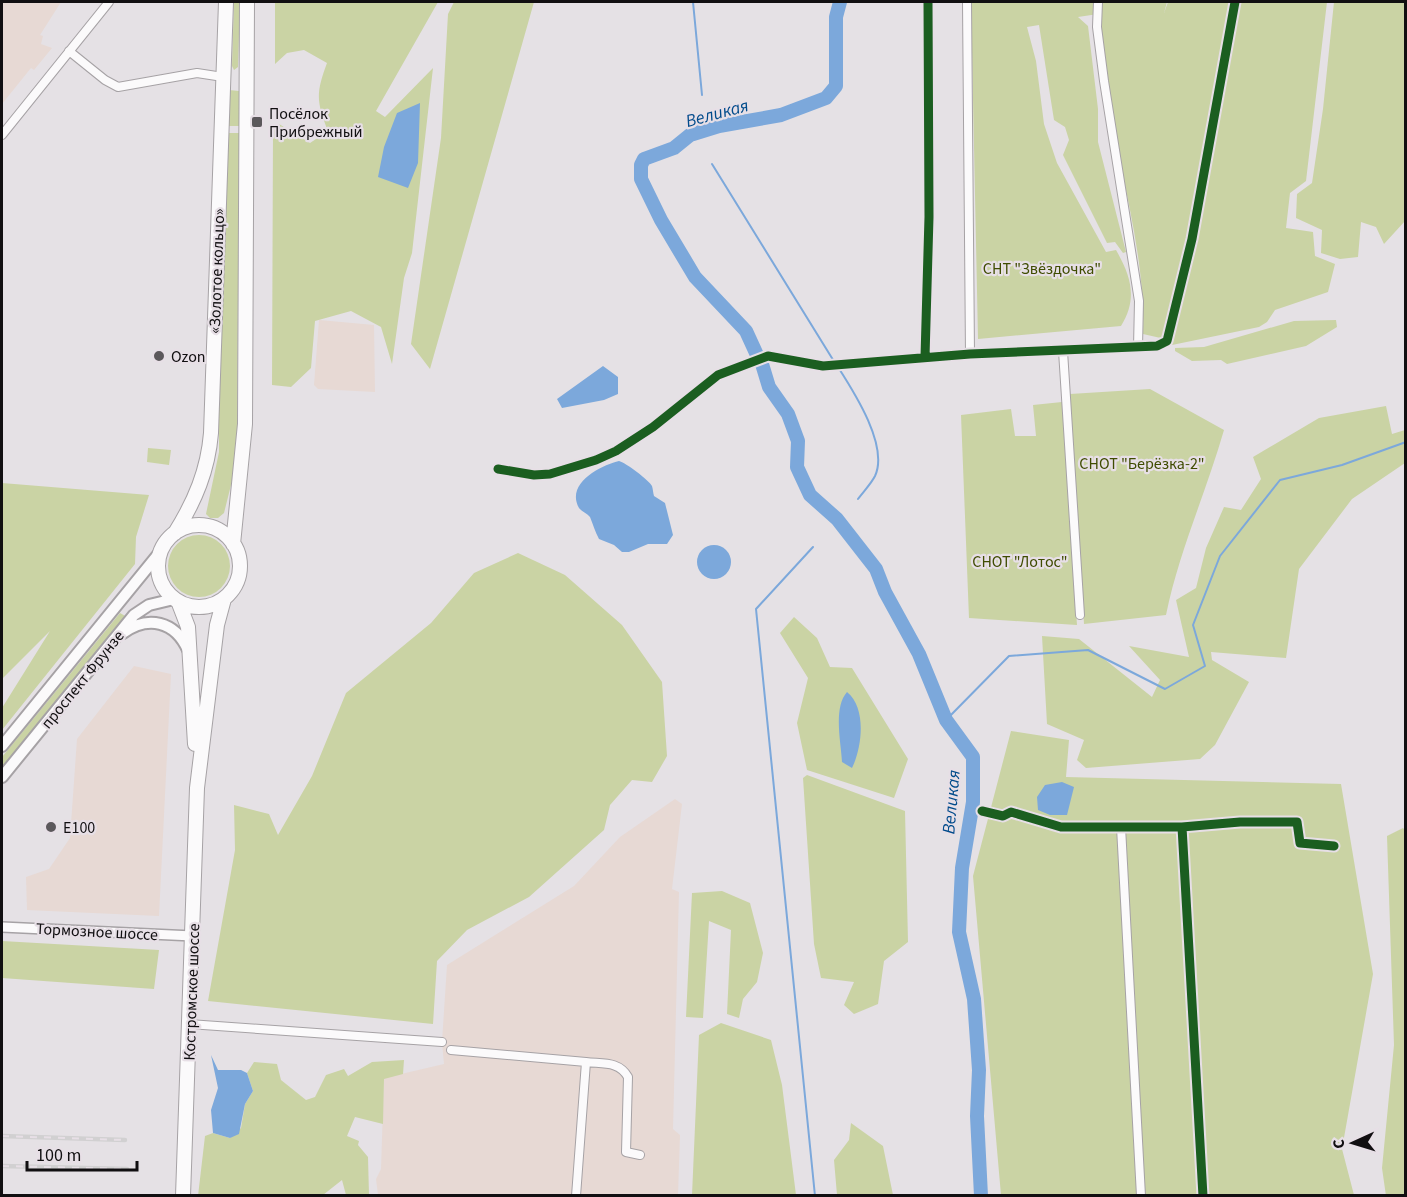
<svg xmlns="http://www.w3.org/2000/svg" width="1407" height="1197" viewBox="0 0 1407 1197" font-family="'Source Sans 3',sans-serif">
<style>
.industrial{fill:#e7d9d4}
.green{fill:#cad3a4}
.water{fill:#7ca8db}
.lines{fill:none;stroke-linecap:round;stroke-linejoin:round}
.stream{stroke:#7ca8db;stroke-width:2}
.river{stroke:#7ca8db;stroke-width:14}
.minor-casing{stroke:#a6a2a5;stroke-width:10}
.tertiary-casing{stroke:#a6a2a5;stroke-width:12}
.secondary-casing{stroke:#a6a2a5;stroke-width:14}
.trunk-casing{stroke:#a6a2a5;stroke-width:16}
.minor{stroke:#fbfafb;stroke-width:8}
.tertiary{stroke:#fbfafb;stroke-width:9}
.secondary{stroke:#fbfafb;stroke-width:10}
.trunk{stroke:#fbfafb;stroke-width:14}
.rail-casing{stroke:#d1d0d1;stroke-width:4.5}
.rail{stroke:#e7dfe6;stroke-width:2;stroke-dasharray:7;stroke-linecap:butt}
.cycleway-casing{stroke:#e7dfe6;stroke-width:13}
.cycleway{stroke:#1b5e20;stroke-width:9}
.poi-dot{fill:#5b585b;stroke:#e7dfe6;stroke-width:2}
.labels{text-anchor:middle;stroke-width:4.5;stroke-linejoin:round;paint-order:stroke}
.poi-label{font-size:16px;fill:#110f11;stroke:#e7dfe6;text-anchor:start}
.park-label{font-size:16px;fill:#3f4c00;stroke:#e7dfe6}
.street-label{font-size:16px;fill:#110f11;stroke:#e7dfe6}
.water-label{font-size:18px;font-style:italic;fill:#004b8b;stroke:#e7dfe6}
</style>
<rect width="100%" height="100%" fill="#e5e1e5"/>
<path class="industrial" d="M 2,2 L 61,2 L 40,35 L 43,36 L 41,44 L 52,48 L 34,70 L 31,68 L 2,104 Z
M 319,320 L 374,325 L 375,392 L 318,389 L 314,385 Z
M 134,666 L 171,674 L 159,916 L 27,910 L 26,877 L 49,869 L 70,838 L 77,739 Z
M 675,799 L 682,804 L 672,889 L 679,892 L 673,1129 L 680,1135 L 678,1195 L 378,1195 L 376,1179 L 381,1169 L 384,1078 L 444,1064 L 442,1042 L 447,965 L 574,886 L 620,837 Z"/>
<path class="green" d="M 234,2 L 240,2 L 238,67 L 234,70 L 232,66 Z
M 275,2 L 438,2 L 376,111 L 385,117 L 433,68 L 412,253 L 404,278 L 392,364 L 381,327 L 351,311 L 315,321 L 311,368 L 291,387 L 272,385 L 273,131 L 279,124 L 310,143 L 328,131 C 316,101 316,93 327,63 L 304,50 L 287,53 L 275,64 Z
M 454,2 L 534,2 L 430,369 L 411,344 L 441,138 L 448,14 Z
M 971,2 L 1167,2 L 1164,13 L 1168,2 L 1327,2 L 1306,181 L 1290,193 L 1286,228 L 1313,232 L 1315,256 L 1335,264 L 1328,292 L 1275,310 L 1267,322 L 1259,327 L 1172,345 L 1165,339 L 1143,334 C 1145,273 1131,215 1119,156 C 1110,109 1103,62 1098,14 L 1078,17 L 1088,26 L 1098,109 L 1098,142 L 1126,252 L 1123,253 L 1115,242 L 1107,243 L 1063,155 L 1069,140 L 1065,127 L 1054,120 L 1039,25 L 1027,27 L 1036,61 L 1044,124 L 1057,163 L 1106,252 L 1116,250 C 1131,276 1138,299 1121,326 L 978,339 Z
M 1334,2 L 1406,2 L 1405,221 L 1384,244 L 1376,227 L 1361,222 L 1358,257 L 1340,259 L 1321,253 L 1322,230 L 1296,218 L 1297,194 L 1312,183 L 1323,109 Z
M 229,90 L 239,91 L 239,126 L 227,126 Z
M 228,133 L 239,133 L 237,445 L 236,465 L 224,513 L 218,518 L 210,518 L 206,514 L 219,452 L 219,374 Z
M 1336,320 L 1337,327 L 1306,346 L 1227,364 L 1221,360 L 1192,361 L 1175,351 L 1175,348 L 1204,347 L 1294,321 Z
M 1150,389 L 1224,430 C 1206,493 1179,551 1166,615 L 1084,624 L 1070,394 Z
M 1062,402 L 1077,625 L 969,618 L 961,415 L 1011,409 L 1015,436 L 1036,436 L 1033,405 Z
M 1386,406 L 1392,434 L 1405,430 L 1405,463 L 1352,499 L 1299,569 L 1286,658 L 1211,652 L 1212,660 L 1249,682 L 1215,745 L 1200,759 L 1086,768 L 1077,760 L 1084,740 L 1047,724 L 1042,636 L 1079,639 L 1152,697 L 1160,680 L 1129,646 L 1189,657 L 1176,600 L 1196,588 L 1206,548 L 1224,507 L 1241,510 L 1261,479 L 1253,457 L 1319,418 Z
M 148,448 L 171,450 L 169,465 L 147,462 Z
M 2,483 L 149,495 L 136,537 L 135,564 L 2,730 L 2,708 L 50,631 L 2,679 Z
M168 566a31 31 0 1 1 62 0a31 31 0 1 1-62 0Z
M 518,553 L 565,575 L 622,625 L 662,682 L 667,756 L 652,782 L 632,780 L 610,805 L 604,830 L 529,897 L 467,930 L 437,961 L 433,1024 L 208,1001 L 235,850 L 234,805 L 269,814 L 278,835 L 312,776 L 346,693 L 431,623 L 474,573 Z
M 120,613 L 127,617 L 2,767 L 2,757 Z
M 794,617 L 817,638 L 830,667 L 852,668 L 908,759 L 894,798 L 807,770 L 797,723 L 808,678 L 780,633 Z
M 1011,731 L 1069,740 L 1066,777 L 1341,784 L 1373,974 L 1342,1149 L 1354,1195 L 1001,1195 L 973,876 Z
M 807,775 L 905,811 L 908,942 L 884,961 L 878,1004 L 854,1014 L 844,1005 L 854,982 L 821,978 L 814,944 L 803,778 Z
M 1403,828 L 1406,831 L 1406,1195 L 1386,1196 L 1382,1168 L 1394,1045 L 1387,836 Z
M 722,891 L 750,903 L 763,953 L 757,982 L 743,999 L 739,1018 L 727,1014 L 731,930 L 709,921 L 703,1018 L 686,1017 L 692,893 Z
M 2,941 L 159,950 L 154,989 L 2,978 Z
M 721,1023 L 771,1040 L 782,1085 L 796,1195 L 692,1195 L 699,1035 Z
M 404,1060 L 403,1074 L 384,1079 L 383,1124 L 355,1117 L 347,1136 L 359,1141 L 358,1145 L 368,1157 L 369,1195 L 346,1195 L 342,1180 L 323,1195 L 198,1196 L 205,1136 L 213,1133 L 230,1138 L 241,1128 L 245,1104 L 253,1091 L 247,1073 L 254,1062 L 277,1064 L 281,1080 L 306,1100 L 315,1097 L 326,1075 L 344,1069 L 348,1076 L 372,1062 Z
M 851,1123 L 883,1146 L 893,1195 L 837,1195 L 834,1160 L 849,1140 Z"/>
<path class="water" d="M 420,103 L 418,163 L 408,188 L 378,177 L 384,147 L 397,113 Z
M 603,366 L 618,377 L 618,394 L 604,400 L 562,408 L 557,399 Z
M 619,461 C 625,462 650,481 652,486 C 653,489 653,493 654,496 L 665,503 L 673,535 L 667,544 L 648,544 L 629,552 L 622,552 L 614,545 L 599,539 C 595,532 593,524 590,517 C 587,513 582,512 579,508 C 565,483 602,465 619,461 Z
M697 562a17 17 0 1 1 34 0a17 17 0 1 1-34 0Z
M 847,692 C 867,708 862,748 852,768 L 842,762 C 841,742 833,708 847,692 Z
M 1062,782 L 1074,787 L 1067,815 L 1050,815 L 1038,810 L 1037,797 L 1045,785 Z
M 211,1055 L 218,1070 L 241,1070 L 247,1073 L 253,1091 L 245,1104 L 239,1134 L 230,1138 L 213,1133 L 211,1110 L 218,1088 Z"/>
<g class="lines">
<path class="stream" d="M 693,2 L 702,95
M 712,164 L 835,363
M 838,367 C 854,392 889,446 875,476 C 871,484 863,492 858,499
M 813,547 L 756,609 L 815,1196
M 946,720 L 1009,656 L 1088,650 L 1165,689 L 1205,666 L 1193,625 L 1220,556 L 1280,480 L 1342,465 L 1406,442"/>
<path class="river" d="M 757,355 L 746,331 L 695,277 L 661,220 L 641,179 L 641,165 L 644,159 L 674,148 L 690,135 L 719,126 L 781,115 L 826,98 L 836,86 L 836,17 L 840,2
M 762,364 L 769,387 L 788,414 L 798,441 L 797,467 L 810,495 L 837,519 L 876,569 L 885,592 L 919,654 L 946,720 L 973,757 L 973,802 L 962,868 L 959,932 L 974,999 L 979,1070 L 977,1116 L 981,1196"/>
<g class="minor-casing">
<path id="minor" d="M 967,2 L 970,354
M 1098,2 L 1097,27 L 1104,81 L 1139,301 L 1138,347
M 69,51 L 105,80 L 118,87 L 197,73 L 223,77
M 2,135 L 109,2
M 1063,351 L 1080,615
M 925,357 L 929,217 L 928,2
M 498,469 L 534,475 L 550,474 L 596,460 L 616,451 L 653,427 L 718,375 L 768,356 L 823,366 L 970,354 L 1157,346 L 1167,341 L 1192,239 L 1235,2
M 982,811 L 1003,816 L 1011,812 L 1061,827 L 1182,827 L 1240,822 L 1297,822 L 1300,843 L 1334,846
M 1121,827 L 1141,1196
M 1182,827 L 1203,1196
M 189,1024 L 442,1042
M 451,1050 L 586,1062
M 576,1196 L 586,1062 C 603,1064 619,1061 628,1077 L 626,1152 L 640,1155"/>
</g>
<g class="tertiary-casing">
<path id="tertiary" d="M 2,927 L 193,936"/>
</g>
<g class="secondary-casing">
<path id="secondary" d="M 123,633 C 148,615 175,621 188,650
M 2,746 L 161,551
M 2,777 L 134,615 L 149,605 L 174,599"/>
</g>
<g class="trunk-casing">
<path id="trunk" d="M158 566a41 41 0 1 1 82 0a41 41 0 1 1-82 0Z
M 175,533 C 195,501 208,470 211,433 L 226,2
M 233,544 L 245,424 L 247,2
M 178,601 L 188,627 L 195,744
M 183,1196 L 197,788 L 217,625 L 224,599"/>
</g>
<use href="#minor" class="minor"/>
<use href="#tertiary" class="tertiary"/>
<use href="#secondary" class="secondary"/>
<use href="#trunk" class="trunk"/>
<g class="rail-casing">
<path id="rail" d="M 2,1136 L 125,1140
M 2,1166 L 127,1169"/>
</g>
<use href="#rail" class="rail"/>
<g class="cycleway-casing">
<path id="cycleway" d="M 925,357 L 929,217 L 928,2
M 498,469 L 534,475 L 550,474 L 596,460 L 616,451 L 653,427 L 718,375 L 768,356 L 823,366 L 970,354 L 1157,346 L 1167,341 L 1192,239 L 1235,2
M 982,811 L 1003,816 L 1011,812 L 1061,827 L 1182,827 L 1240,822 L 1297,822 L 1300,843 L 1334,846
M 1182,827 L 1203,1196"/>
</g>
<use href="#cycleway" class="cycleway"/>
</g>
<g class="poi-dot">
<rect x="251" y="116" width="12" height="12" rx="3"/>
<circle cx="159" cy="356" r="6"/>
<circle cx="51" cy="827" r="6"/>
</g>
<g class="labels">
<g class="poi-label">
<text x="269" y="119">Посёлок<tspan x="269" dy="18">Прибрежный</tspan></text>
<text x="171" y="362">Ozon</text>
<text x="63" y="833">E100</text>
</g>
<g class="park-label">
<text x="1042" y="274">СНТ "Звёздочка"</text>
<text x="1142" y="469">СНОТ "Берёзка-2"</text>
<text x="1020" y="567">СНОТ "Лотос"</text>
</g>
<g class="street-label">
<text transform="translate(216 271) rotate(-88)" y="6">«Золотое кольцо»</text>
<text transform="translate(82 679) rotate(-51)" y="6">проспект Фрунзе</text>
<text transform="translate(97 931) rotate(3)" y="6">Тормозное шоссе</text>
<text transform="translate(191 992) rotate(-88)" y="6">Костромское шоссе</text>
</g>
<g class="water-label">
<text transform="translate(717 113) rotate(-15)" y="6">Великая</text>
<text transform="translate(951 802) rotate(-85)" y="6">Великая</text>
</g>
</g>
<rect width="1407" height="1197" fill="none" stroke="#110f11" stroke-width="6"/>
<g transform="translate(1353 1143) rotate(266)" stroke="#e7dfe6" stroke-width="4.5" paint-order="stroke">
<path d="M0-4.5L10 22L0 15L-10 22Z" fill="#110f11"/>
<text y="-9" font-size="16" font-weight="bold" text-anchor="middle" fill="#110f11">С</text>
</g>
<path d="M27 1161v9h110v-9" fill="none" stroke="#110f11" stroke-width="3"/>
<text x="36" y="1161" font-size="18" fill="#110f11" stroke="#e7dfe6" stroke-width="4.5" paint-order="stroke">100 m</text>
</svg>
